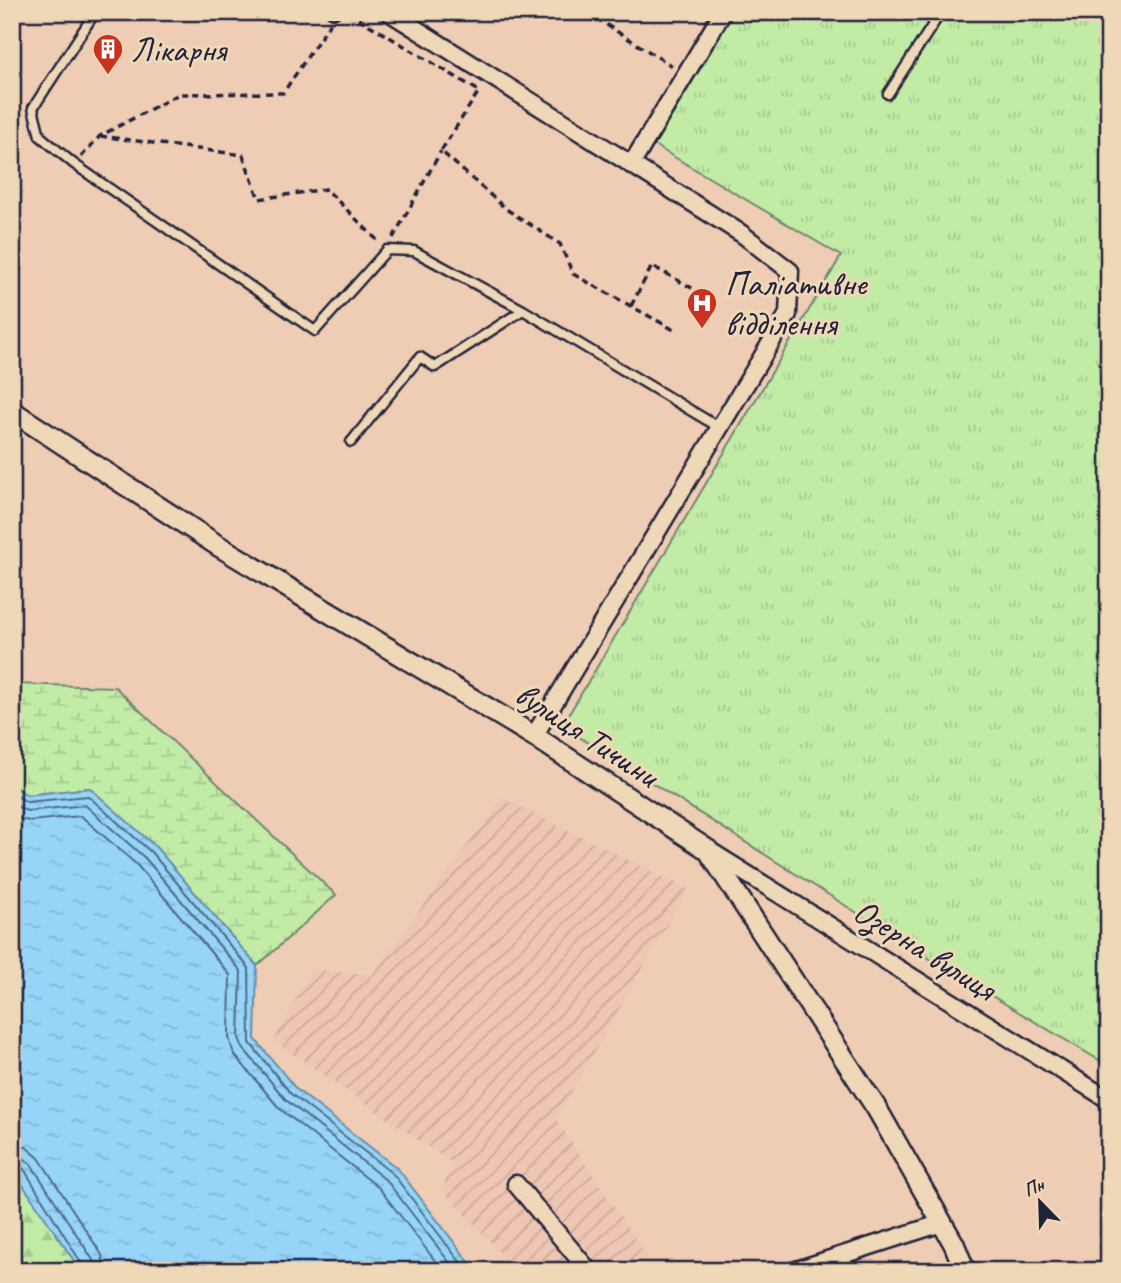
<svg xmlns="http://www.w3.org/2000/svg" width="1121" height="1283" viewBox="0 0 1121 1283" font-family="Caveat,sans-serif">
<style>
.industrial{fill:url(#industrial-furrows)}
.grass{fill:url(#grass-tufts);stroke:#728670;stroke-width:2}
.forest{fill:url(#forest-firs);stroke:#728670;stroke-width:2}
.wetland{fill:url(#wetland-marsh);stroke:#728670;stroke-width:2}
.water{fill:url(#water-ripples);stroke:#688dac;stroke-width:2}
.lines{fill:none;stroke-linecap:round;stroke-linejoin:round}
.shore{stroke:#506a86;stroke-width:2}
.service-casing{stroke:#22223b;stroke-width:13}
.minor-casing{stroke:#22223b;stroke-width:21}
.tertiary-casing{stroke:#22223b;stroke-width:24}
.path{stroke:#22223b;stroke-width:3.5;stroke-dasharray:7 5;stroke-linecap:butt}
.service{stroke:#efd8b7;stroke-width:8}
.minor{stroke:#efd8b7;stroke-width:16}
.tertiary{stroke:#efd8b7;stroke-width:19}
.labels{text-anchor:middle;stroke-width:6;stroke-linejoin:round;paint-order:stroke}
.poi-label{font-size:35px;fill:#22223b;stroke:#efd8b7;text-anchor:start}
.street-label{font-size:35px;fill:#22223b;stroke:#efd8b7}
</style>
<defs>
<pattern id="industrial-furrows" width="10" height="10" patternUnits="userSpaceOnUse" patternTransform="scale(1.75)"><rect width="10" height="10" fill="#efc5b4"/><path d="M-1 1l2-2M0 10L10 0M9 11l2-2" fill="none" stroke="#cda99c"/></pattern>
<pattern id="grass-tufts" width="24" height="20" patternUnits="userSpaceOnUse" patternTransform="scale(1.75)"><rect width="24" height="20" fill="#c2eba6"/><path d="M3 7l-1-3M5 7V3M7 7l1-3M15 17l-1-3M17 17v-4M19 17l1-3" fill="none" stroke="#a6c990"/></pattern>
<pattern id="forest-firs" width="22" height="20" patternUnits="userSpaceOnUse" patternTransform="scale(1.75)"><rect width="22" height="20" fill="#c2eba6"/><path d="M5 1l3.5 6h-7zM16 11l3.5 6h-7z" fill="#a6c990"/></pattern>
<pattern id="wetland-marsh" width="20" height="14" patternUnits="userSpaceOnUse" patternTransform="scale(1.75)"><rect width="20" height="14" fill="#c2eba6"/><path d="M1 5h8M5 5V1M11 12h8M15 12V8" fill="none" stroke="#a6c990"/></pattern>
<pattern id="water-ripples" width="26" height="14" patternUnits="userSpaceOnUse" patternTransform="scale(1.75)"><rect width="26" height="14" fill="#96d5f7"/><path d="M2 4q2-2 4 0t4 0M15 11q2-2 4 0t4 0" fill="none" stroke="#81b7d5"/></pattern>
</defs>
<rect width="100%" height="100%" fill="#efcdb5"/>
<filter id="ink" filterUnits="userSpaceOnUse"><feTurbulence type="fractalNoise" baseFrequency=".0143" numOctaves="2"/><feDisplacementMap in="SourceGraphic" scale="14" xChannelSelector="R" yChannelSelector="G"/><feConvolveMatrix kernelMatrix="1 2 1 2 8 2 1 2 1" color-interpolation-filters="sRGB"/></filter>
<g filter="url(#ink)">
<path class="industrial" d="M 502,798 L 688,889 L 556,1119 L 646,1255 L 628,1271 L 517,1271 L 442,1190 L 452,1163 L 274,1041 L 311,969 L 372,975 Z"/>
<path class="grass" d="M 734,12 L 1109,12 L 1109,1066 L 930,959 L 562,726 L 841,256 L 654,145 Z"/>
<path class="forest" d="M 12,1169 L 18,1173 L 80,1270 L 12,1271 Z"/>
<path class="wetland" d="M 12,684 L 115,687 L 336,895 L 257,966 L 210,912 L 90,788 L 27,795 L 12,785 Z"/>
<path class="water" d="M 12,785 L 27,795 L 90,788 L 156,847 L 257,966 L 255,1039 L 296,1089 L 398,1169 L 476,1271 L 81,1271 L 12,1169 Z"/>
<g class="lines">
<path class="shore" d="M 12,793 L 27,802 L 88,796 L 151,852 L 249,968 L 250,1043 L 291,1094 L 393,1174 L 467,1271
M 12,804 L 27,811 L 85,805 L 145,858 L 241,971 L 239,1038 L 243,1048 L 286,1100 L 387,1181 L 456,1271
M 12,817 L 29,821 L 81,816 L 137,865 L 230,975 L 229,1038 L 234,1054 L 279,1108 L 379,1188 L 443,1271
M 12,1144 L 26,1147 L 39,1158 L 102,1255 L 105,1271
M 12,1155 L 22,1157 L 31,1164 L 93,1260 L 95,1271
M 12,1164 L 24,1169 L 86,1271"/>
<g class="service-casing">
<path id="service" d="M 87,12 L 92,17 L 33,108 L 40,136 L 74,164 L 315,331 L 387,250 L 414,251 L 523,310
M 920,12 L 935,21
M 888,94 L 941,12
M 351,442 L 420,357 L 435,367 L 523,310 L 720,428"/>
</g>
<g class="minor-casing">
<path id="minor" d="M 389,12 L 742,234 L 790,271 L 788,314 L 534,736
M 631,165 L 723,12
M 710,851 L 1109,1100
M 516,1184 L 589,1271
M 793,1271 L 942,1223"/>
</g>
<g class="tertiary-casing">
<path id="tertiary" d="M 12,411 L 217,545 L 534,736 L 708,850 L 877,1109 L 954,1244 L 965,1271"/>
</g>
<path class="path" d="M 348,12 L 479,91 L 441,151 L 506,209 L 560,244 L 573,274 L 676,331
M 586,12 L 672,66
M 333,19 L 347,12
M 100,136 L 243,155 L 259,199 L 326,189 L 379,242
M 81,157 L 100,136 L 179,94 L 283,93 L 333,19 L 324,12
M 393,238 L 441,151
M 631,306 L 652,266 L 701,293"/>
<use href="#service" class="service"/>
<use href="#minor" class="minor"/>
<use href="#tertiary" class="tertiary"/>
</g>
</g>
<defs>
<g id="building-pin" transform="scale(1.575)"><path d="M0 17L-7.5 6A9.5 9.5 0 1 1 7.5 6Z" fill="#c8321e" stroke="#efd8b7"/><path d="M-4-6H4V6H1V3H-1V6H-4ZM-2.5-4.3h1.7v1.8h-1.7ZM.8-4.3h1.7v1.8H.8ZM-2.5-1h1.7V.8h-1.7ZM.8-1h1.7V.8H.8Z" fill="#fff"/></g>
<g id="hospital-pin" transform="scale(1.575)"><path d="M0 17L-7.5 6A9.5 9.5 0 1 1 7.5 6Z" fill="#c8321e" stroke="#efd8b7"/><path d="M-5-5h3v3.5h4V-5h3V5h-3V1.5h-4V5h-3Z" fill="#fff"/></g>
</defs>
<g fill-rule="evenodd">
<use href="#building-pin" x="108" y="49"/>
<use href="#hospital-pin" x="702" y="303"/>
</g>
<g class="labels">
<g class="poi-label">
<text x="131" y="61">Лікарня</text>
<text x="725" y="295">Паліативне<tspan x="725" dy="40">відділення</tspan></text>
</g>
<g class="street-label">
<text transform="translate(587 734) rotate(33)" y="12">вулиця Тичини</text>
<text transform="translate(925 949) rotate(32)" y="12">Озерна вулиця</text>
</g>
</g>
<rect width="1121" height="1283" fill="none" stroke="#efd8b7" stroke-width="42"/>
<rect x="21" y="21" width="1079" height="1241" fill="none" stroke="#22223b" stroke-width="2.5" filter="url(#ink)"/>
<g transform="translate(1040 1202) rotate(337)" stroke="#efd8b7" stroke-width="5" paint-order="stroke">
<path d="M0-5L12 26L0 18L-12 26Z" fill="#22223b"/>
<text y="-10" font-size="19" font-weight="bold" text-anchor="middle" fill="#22223b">Пн</text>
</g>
</svg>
